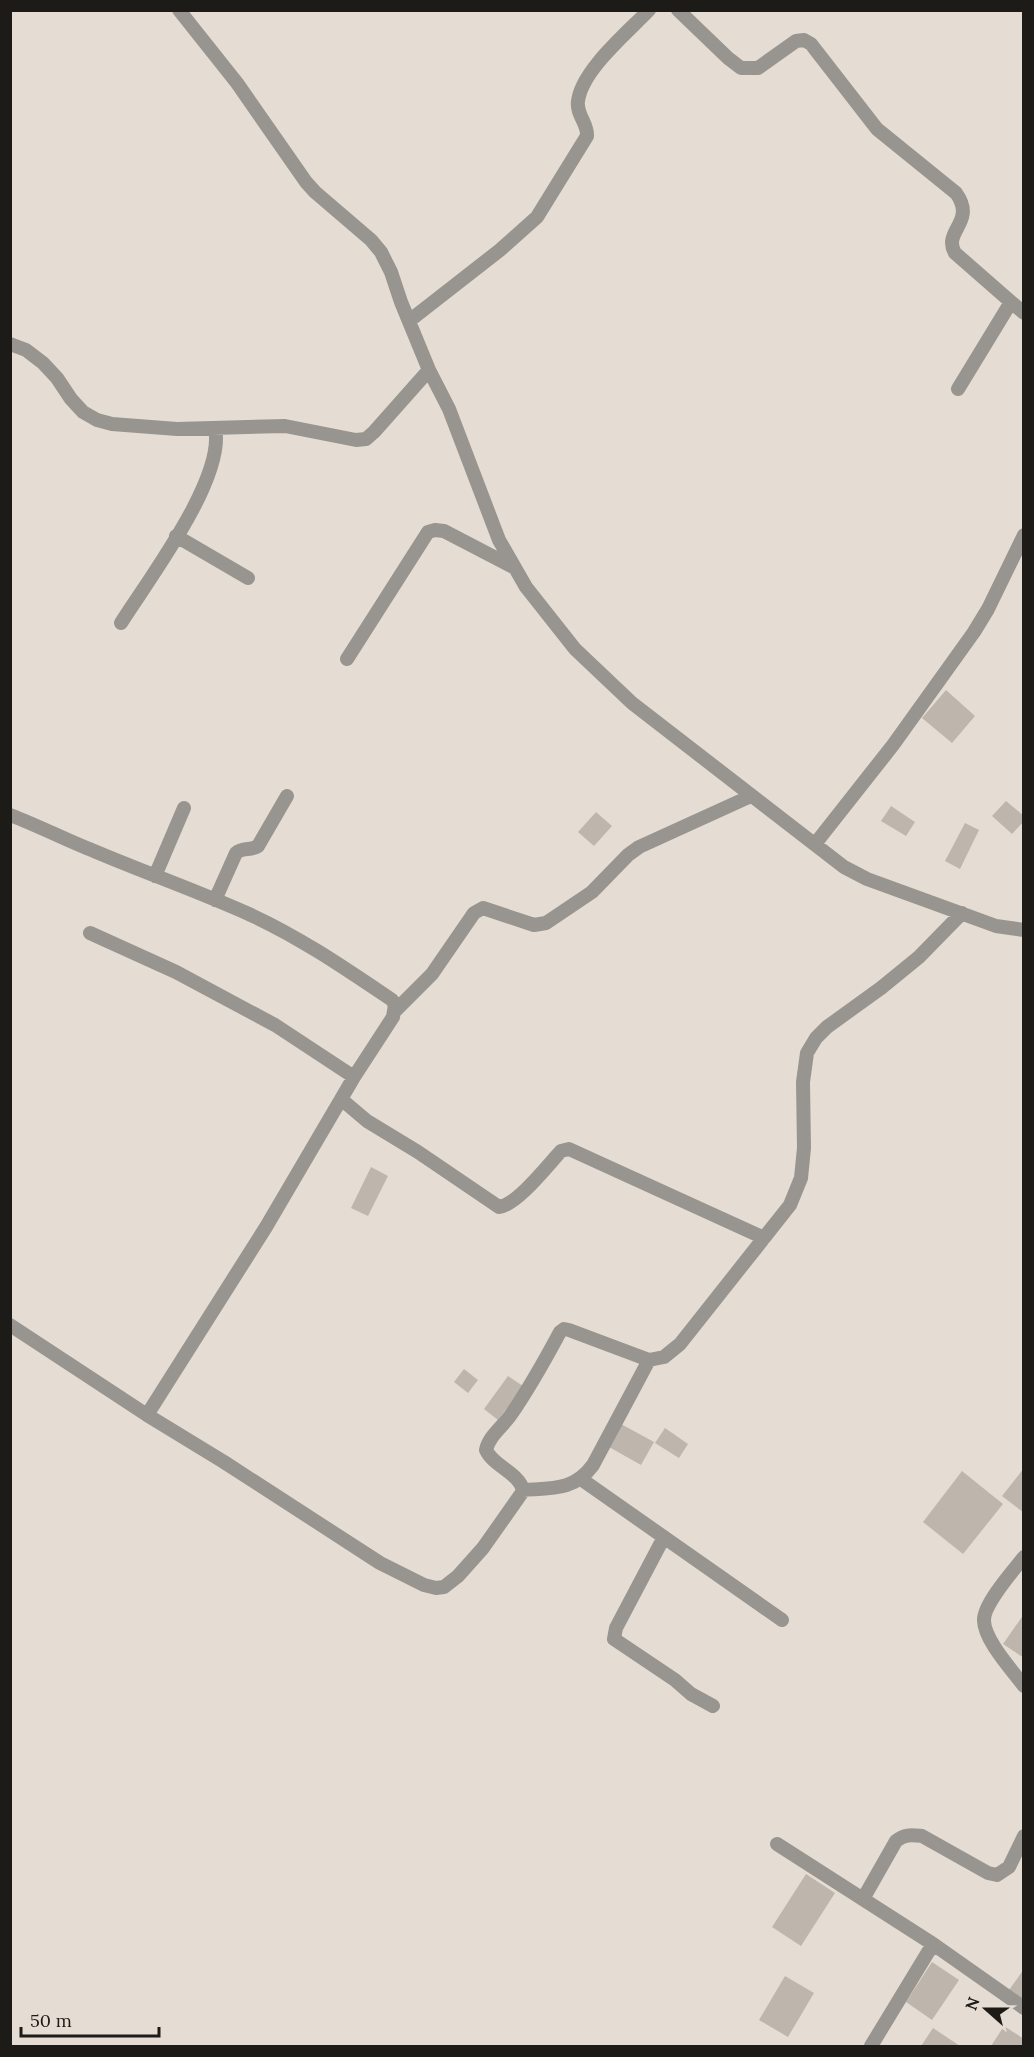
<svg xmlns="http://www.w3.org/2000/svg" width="1034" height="2057" viewBox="0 0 1034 2057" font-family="Lora,serif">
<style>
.building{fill:#beb6ac}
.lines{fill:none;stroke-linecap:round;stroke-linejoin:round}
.street{stroke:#989590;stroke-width:14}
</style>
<rect width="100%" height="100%" fill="#e5ddd3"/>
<path class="building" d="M 946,690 L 975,716 L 952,743 L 922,718 Z
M 1006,801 L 1024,816 L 1024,821 L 1012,834 L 992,816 Z
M 891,806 L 915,822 L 906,836 L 881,821 Z
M 596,812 L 612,826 L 594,846 L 578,832 Z
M 965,823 L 979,830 L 960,869 L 945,861 Z
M 371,1167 L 388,1176 L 368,1216 L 351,1208 Z
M 464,1369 L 478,1380 L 468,1393 L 454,1382 Z
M 508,1376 L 523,1386 L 498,1420 L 484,1409 Z
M 621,1424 L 654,1442 L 641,1465 L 609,1447 Z
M 665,1428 L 688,1444 L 679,1458 L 655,1443 Z
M 1024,1468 L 1024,1513 L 1002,1496 Z
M 962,1471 L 1003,1504 L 963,1554 L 923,1522 Z
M 1024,1614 L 1024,1658 L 1003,1644 Z
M 806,1874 L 835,1893 L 801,1946 L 772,1927 Z
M 932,1962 L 959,1980 L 932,2020 L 906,2002 Z
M 1024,1969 L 1024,2000 L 1009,1990 Z
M 785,1976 L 814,1993 L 788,2037 L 759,2020 Z
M 1004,2026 L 1024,2039 L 1024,2046 L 991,2046 Z
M 933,2028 L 960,2046 L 921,2046 Z"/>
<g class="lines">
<path class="street" d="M 179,10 L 237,83 L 306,182 L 315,192 L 371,240 L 381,252 L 391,272 L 401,302 L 429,370 L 449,409 L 499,540 L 526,587 L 575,649 L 632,703 L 844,867 L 867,879 L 996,926 L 1024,930
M 678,10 L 728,58 L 741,68 L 758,68 L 796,41 L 804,40 L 811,44 L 877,129 L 956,193 C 977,222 942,231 955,253 L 1011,302 L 958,389
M 1011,302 L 1024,313
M 409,321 L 500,250 L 537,217 L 587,136 C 588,123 576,115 578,101 C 582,70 627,33 649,10
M 10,344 L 26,350 L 43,363 L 57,378 L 71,399 L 83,412 L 97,420 L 112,424 L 177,429 L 285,426 L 356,440 L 366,439 L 374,432 L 429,370
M 176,536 L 248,578
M 121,623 C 148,580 226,478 215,428
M 347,659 L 428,532 L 435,530 L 444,531 L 515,568
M 10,815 C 39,826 66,840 94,851 C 146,873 200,892 251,915 C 301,938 346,969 392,1000 L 395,1005 L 393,1017 L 354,1077 L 266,1227 L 147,1415
M 815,844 L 893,745 L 974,632 L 988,609 L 1024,535
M 155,876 L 184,808
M 215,900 L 236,853 C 243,847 251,851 258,846 L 287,796
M 90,933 L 176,972 L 275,1025 L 354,1077
M 395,1011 L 432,974 L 474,913 L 483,908 L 534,925 L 546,923 L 592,892 L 628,855 L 639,847 L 751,796
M 341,1099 L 367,1121 L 418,1152 L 499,1207 C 517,1205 548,1165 561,1151 L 569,1149 L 764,1238
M 10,1325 L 147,1415 L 224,1462 L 380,1563 L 424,1585 L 436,1588 L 444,1587 L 458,1576 L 483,1548 L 521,1494 L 523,1490 C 519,1473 493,1466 486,1450 C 489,1436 502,1427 510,1416 C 529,1389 545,1360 560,1332 L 564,1329 L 569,1330 L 649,1360 L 664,1357 L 680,1344 L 790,1205 L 801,1178 L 804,1148 L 803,1082 L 807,1053 L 816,1038 L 827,1027 L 881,988 L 919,957 L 962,913
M 581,1479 L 782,1620
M 523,1490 C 552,1488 574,1491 593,1465 L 649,1360
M 664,1537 L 616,1628 L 614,1639 L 675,1680 L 691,1694 L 713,1706
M 1024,1557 C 1013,1571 985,1602 984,1619 C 983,1639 1012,1670 1024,1686
M 777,1844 L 933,1944 L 1024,2008
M 863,1899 L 896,1841 C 905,1834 911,1835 922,1836 L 988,1873 L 997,1875 L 1009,1867 L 1024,1836
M 871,2046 L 933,1944"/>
</g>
<rect width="1034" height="2057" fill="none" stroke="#1d1b17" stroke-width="24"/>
<g transform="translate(986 2009) rotate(291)" stroke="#e5ddd3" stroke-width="4.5" paint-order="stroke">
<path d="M0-4.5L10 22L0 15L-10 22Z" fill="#1d1b17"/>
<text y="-9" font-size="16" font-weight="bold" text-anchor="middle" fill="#1d1b17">N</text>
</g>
<path d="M21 2027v9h138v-9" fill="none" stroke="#1d1b17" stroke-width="3"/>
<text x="30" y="2027" font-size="18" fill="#1d1b17" stroke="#e5ddd3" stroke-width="4.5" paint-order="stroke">50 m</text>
</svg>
